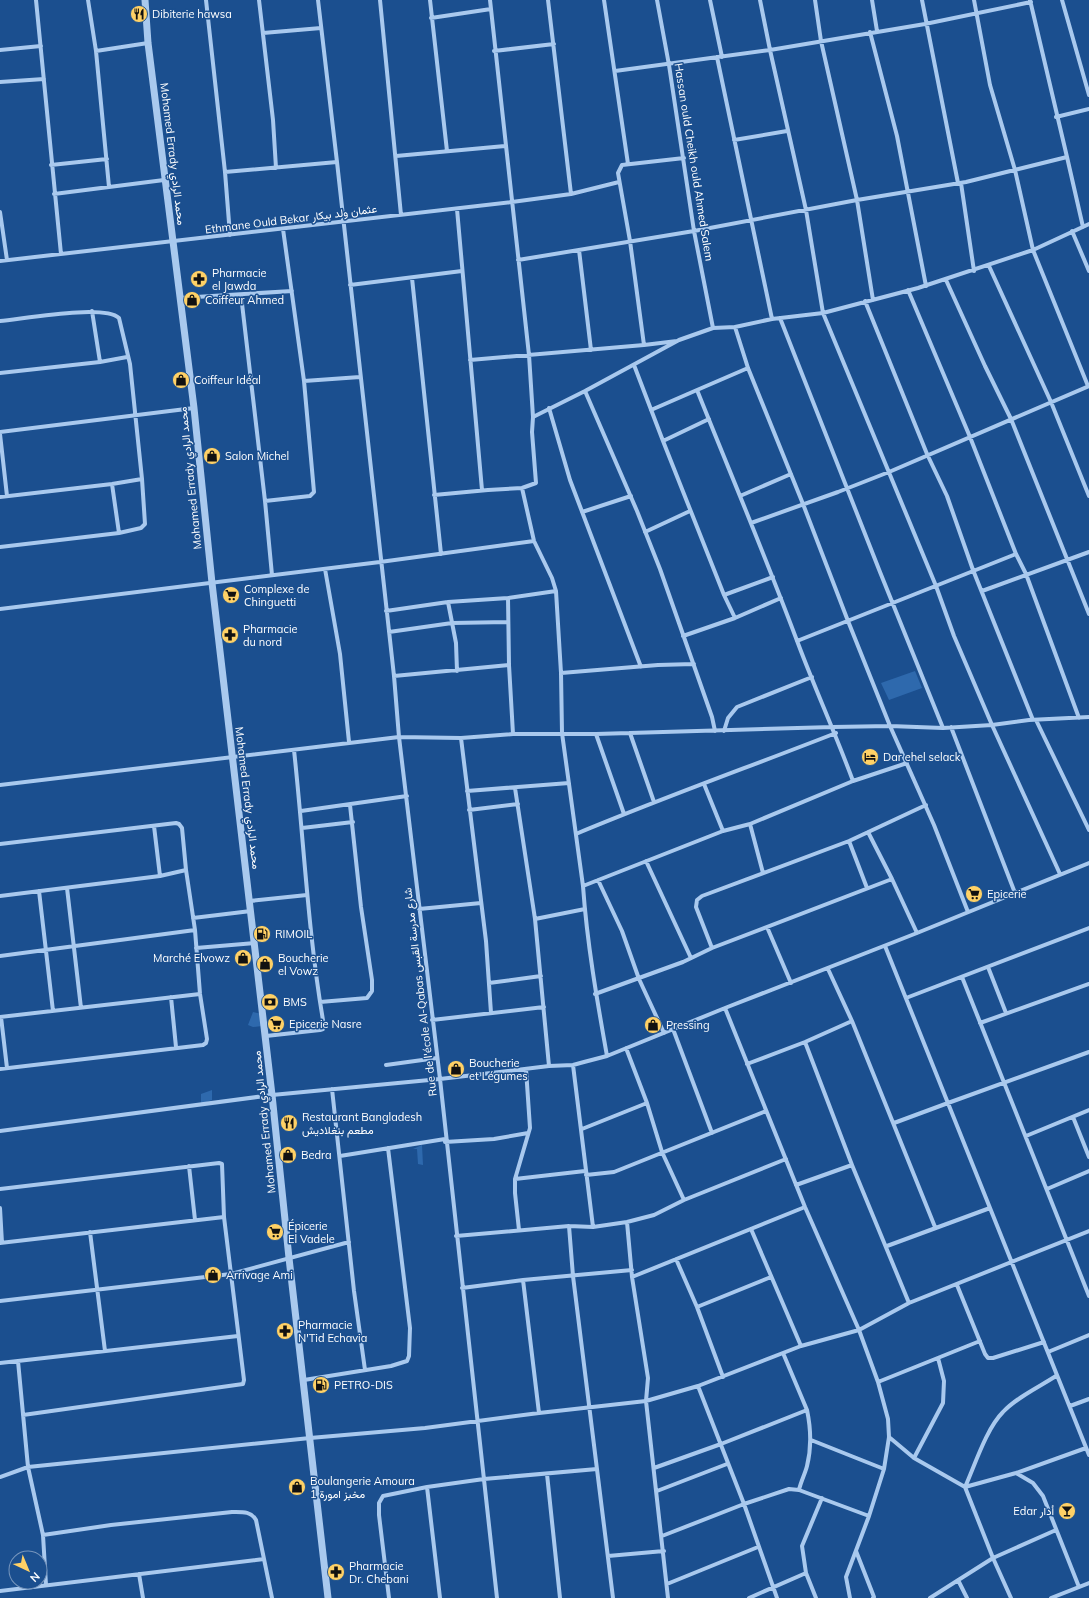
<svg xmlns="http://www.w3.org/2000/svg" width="1089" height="1598" viewBox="0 0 1089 1598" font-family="Mulish,Vazirmatn,sans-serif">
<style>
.green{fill:#2e69ad}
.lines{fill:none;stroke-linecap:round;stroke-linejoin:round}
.minor{stroke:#a9c9ee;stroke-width:4}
.tertiary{stroke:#a9c9ee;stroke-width:7}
.labels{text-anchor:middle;stroke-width:3;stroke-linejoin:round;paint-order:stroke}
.poi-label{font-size:11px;fill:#fff;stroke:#1b4f8f;text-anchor:start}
.street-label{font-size:11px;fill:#fff;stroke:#1b4f8f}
</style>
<rect width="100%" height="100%" fill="#1b4f8f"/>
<path class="green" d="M 915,671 L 922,688 L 889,700 L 881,683 Z
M 253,1012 L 262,1014 L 262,1026 L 253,1027 L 248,1025 Z
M 212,1090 L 212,1100 L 201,1104 L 201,1094 Z
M 422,1145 L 423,1165 L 418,1164 L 417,1149 L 413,1149 Z"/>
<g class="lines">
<path class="minor" d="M 36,0 L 61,254
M 88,0 L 96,51 L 109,187
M 206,0 L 225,172 L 230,235
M 259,0 L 273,120 L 276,168
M 318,0 L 337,162 L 394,676 L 399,737 L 440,1079 L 497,1598
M 380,0 L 401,215
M 430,0 L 447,151
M 548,0 L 571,194
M 604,0 L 628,164
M 657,0 L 669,65 L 694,231 L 713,328
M 710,0 L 722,57
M 760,0 L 770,50 L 806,210 L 823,313 L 936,586 L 954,636 L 992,725 L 1060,874
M 815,0 L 821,41 L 857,200 L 873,300
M 872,0 L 877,31
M 922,0 L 958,183
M 974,0 L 990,85 L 1015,170 L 1033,250 L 1088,386
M 1062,0 L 1089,95
M 431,18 L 491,9
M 870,32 L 897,136 L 926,286
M 263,33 L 321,28
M 0,50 L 41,46
M 96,51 L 148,43
M 494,51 L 554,44
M 717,57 L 772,319
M 615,71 L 770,50 L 925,24 L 1031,2
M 0,82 L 44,79
M 1056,117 L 1089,109
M 734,140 L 787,131
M 396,156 L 505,146
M 1067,157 L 1083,227
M 51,165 L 107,159
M 225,172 L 337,162
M 961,183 L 974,271
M 54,194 L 164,180
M 457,209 L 482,490
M 0,212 L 7,260
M 1072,231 L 1089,271
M 579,250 L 591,350
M 518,260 L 694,231 L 857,200 L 966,182 L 1067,157 L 1030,0
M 0,261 L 512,202 L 571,194 L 619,182
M 989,266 L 1051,402 L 1089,496
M 412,278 L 441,554
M 946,280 L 985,366 L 1011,419
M 350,285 L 462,271
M 908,290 L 970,437 L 1016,554 L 1026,574 L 1079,718
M 241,295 L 265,501 L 272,575
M 180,298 L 292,291
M 865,301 L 927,454 L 947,496 L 973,570 L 1033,720
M 92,311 L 100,362
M 780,318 L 880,572 L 943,728
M 0,321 C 23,319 103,304 119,318 L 130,364 L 142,479 L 145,524 L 141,528 L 119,533 L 0,547
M 735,327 L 748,368 L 803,504 L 848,621 L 890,726 L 934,825 L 968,912
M 644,345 L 630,241 L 618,173 L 622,165 L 684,158
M 470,360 L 644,345 L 677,341
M 634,365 L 663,441
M 748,368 L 697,390 C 731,475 767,560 799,646 C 816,691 836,735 853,781
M 0,373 L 100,362 L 127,357
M 304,381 L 360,377
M 585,391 L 637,511 L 660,569 L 712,717 L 715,731
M 549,408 L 570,480 L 641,667
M 651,410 L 697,390
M 533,417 L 585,391 L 679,340 L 713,328 L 735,327 L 772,319 L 823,313 L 918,288 L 1033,250 L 1089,224
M 709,419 L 663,441 L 724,595 L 773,577
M 1011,419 L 1089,614
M 0,432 L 194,408
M 0,434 L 7,496
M 112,484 L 119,533
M 522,488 L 534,541 L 552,578 L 556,591 L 561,673 L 562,733 L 583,886 C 587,943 597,1000 607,1056
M 434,495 L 488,490 L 522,488 L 536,483 L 532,432 L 533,417 L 529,355 L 490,0
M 740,496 L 791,474
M 0,497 L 112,484 L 142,479
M 265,501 L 310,496 L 314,492 L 304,381 L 283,229
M 582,512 L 631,496
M 751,523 L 838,492 L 889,472 L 1089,386
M 645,532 L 690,511
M 325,569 L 340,654 L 349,742
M 982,591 L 1089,552
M 724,595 L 735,618
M 508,598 L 509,665 L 513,734
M 448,602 L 456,643 L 457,671
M 0,609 L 380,562 L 534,541
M 386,611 L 448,602 L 508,598 L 556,591
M 389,632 L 452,623 L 508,622
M 683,636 L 735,618 L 781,598
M 797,641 L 1016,554
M 561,673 L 658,665 L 694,664
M 394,676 L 509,665
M 1036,720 L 1089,830
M 951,727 L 1015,893
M 724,731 L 728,718 L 737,707 L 812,677
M 630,733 L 654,802
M 596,734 L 624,814
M 461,738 L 486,941 L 491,1013
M 704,784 L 723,831
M 0,785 L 399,737 L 461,738 L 513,734 L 596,734 L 833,727 L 890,726 L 943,728 L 992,725 L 1029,720 L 1089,717
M 515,788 L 535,919 L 549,1066
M 467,791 L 569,783
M 469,810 L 518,804
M 301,811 L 407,796
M 750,824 L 763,873
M 154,826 L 160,876
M 302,828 L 353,822
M 868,832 L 892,879 L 917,933
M 576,834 C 662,798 749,767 836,733
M 849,841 L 867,888
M 0,844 L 176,823 L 179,824 L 182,828 L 186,870 L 195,930 L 200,994 L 207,1039 L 206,1043 L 203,1045 L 0,1069
M 646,861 L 691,958
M 598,880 L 622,931 L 639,979 L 664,1033
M 583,886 L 723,831 L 750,824 L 853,781 L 907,763
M 67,888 L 81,1008
M 39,891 L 53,1011
M 0,896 L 160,876 L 186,870
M 250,901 L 307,895
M 419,909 L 481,903
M 193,918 L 251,911
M 535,919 L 585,909
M 767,927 L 791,983
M 885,946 L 1089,1455
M 196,948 L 255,943
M 712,948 L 696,907 L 697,900 L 702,896 L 849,841 L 926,805
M 0,956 L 195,930
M 988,967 L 1006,1013
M 828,969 L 852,1021 L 935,1227
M 962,977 L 1089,1296
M 489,983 L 541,976
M 595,994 L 683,962 L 712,948 L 892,879
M 171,997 L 176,1047
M 906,998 L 1089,928
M 320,1002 L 367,998 L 372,991 L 372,980 L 361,907 L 350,805
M 725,1008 L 805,1207 L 859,1330 L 878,1382 L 888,1419 L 889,1437 L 884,1469 L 869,1516 L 846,1577 L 850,1598
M 0,1017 L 200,994
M 1,1017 L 7,1068
M 432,1020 L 544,1007
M 980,1023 L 1089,984
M 673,1029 L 712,1133
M 266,1036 L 320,1030 L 323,1029 L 324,1026 C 308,935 304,842 294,750
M 805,1042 L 852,1165 L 909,1303
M 626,1048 L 647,1103 L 662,1152 L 684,1200
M 747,1064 L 805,1042 L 852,1021
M 386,1065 L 437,1058
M 573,1065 L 593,1227
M 332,1089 L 354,1291 L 365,1370
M 1073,1117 L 1089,1157
M 894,1123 L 948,1103 L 1089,1052
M 582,1129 L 647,1103
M 0,1131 L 272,1095 L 440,1079 L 549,1066 L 573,1065 L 584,1062 L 607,1056 L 725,1008 L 917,933 L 1089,863
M 1026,1136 L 1089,1110
M 445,1142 L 494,1139 L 528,1133
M 340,1156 L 445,1139
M 189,1166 L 195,1220
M 586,1175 L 614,1172 L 766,1111
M 515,1179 L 585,1171
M 796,1185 L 852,1165
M 0,1189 L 219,1163 L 222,1164 L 224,1217 L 244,1380 L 243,1384 L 23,1415
M 1047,1189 L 1089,1171
M 0,1208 L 2,1243
M 627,1222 L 632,1277 L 648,1378 L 646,1401 L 698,1386 L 801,1346 L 859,1330 L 909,1303 L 1089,1231
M 569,1226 L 573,1276 L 613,1598
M 751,1229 L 801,1346
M 519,1230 L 515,1193 L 515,1179 L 530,1128 L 526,1069
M 90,1232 L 105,1351
M 456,1236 L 569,1226 L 593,1227 L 627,1222 L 654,1215 L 684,1200 L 786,1159
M 0,1243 L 224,1217
M 887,1246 L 990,1208
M 676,1259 L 697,1307 L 723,1377
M 632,1277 L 805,1207
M 523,1280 L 539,1413
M 957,1285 L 985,1354 L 988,1358 L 993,1358 L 1044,1342
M 462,1288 L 523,1280 L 632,1270
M 0,1301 L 231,1274 L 349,1242
M 697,1307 L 771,1277
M 1048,1352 L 1089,1335
M 18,1361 L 28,1467 L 43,1535 L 46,1585
M 0,1363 L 238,1336
M 304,1380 L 391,1366 L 407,1361 L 409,1356 L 410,1328 L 388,1148
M 878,1382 L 980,1341
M 698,1386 L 744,1504 L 777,1598
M 1070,1406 L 1089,1399
M 889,1437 L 914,1458 L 965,1487 C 975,1465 986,1429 1003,1412 C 1017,1397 1039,1387 1056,1376
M 811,1440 L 884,1469
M 914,1458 L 943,1403 L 944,1381 L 938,1358
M 654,1468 L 721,1444 L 807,1410 L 783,1353
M 1016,1473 L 1033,1483 L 1043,1496 L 1079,1587
M 547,1474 L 560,1598
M 0,1477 L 28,1467 L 310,1438 L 425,1428 L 539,1413 L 646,1401 L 668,1598
M 427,1487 L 440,1598
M 799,1490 L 869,1516
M 657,1491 L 727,1464
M 43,1535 L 111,1525 L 232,1512 C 242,1512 251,1511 256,1520 L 272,1598
M 662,1536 L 744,1504 L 789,1489 L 799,1490 C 801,1481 805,1474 807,1466 C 812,1446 811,1429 807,1410
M 856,1551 L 874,1597 L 873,1598
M 608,1556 L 664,1551
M 139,1574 L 143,1598
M 958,1580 L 967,1598
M 667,1584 L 758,1547
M 0,1591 L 264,1559
M 389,1598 L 379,1515 L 379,1503 L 383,1496 L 427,1487 L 484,1479 L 597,1469
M 749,1598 L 806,1573
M 816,1598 L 806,1573 L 802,1546 L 822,1498
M 930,1598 L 993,1558 L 1056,1530
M 1011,1598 L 993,1558 L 965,1487 L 1016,1473 L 1086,1448
M 1051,1598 L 1089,1583"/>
<path class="tertiary" d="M 145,0 L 148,43 L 194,408 L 212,583 L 272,1095 L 289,1258 L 328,1598"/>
</g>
<defs>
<g id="restaurant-disc" transform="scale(0.9)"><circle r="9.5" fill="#ffd166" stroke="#1b4f8f"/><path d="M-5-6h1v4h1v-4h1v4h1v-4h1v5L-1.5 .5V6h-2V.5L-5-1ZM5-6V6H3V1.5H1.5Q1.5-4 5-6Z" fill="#111"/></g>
<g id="pharmacy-disc" transform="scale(0.9)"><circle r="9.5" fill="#ffd166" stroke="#1b4f8f"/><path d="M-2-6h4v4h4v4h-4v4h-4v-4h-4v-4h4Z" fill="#111"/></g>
<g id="shop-disc" transform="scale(0.9)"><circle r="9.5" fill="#ffd166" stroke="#1b4f8f"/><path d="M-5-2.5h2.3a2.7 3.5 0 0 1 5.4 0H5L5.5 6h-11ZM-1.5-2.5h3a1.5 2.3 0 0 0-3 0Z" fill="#111"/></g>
<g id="supermarket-disc" transform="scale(0.9)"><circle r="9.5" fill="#ffd166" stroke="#1b4f8f"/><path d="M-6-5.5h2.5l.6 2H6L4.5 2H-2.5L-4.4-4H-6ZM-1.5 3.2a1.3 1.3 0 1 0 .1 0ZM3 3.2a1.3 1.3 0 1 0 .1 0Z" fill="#111"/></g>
<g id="hotel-disc" transform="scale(0.9)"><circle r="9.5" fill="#ffd166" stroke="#1b4f8f"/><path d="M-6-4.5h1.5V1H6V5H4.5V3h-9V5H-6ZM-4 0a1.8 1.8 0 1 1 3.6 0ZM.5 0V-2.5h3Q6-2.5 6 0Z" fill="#111"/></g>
<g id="fuel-disc" transform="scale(0.9)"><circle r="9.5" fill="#ffd166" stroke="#1b4f8f"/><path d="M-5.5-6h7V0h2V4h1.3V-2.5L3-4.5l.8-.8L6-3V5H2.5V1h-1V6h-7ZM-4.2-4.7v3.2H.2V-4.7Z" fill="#111"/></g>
<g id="bank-disc" transform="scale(0.9)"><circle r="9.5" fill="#ffd166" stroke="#1b4f8f"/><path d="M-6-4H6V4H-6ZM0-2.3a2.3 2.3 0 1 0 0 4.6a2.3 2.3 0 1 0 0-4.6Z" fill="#111"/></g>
<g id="bar-disc" transform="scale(0.9)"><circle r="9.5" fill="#ffd166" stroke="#1b4f8f"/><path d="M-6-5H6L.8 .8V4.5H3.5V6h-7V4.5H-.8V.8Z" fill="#111"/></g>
</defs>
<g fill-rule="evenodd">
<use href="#restaurant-disc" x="139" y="14"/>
<use href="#pharmacy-disc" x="199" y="279"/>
<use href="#shop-disc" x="192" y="300"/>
<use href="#shop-disc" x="181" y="380"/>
<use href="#shop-disc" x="212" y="456"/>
<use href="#supermarket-disc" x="231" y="595"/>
<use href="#pharmacy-disc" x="230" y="635"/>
<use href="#hotel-disc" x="870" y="757"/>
<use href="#supermarket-disc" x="974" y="894"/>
<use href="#fuel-disc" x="262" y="934"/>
<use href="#shop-disc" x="243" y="958"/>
<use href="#shop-disc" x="265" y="964"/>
<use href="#bank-disc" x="270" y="1002"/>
<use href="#supermarket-disc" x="276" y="1024"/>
<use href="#shop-disc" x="653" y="1025"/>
<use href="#shop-disc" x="456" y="1069"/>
<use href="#restaurant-disc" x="289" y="1123"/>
<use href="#shop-disc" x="288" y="1155"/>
<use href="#supermarket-disc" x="275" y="1232"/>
<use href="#shop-disc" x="213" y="1275"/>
<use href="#pharmacy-disc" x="285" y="1331"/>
<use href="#fuel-disc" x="321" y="1385"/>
<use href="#shop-disc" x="297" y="1487"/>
<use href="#bar-disc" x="1067" y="1511"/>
<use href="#pharmacy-disc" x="336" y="1572"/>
</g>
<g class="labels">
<g class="poi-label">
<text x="152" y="18">Dibiterie hawsa</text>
<text x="212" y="277">Pharmacie<tspan x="212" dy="13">el Jawda</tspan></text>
<text x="205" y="304">Coiffeur Ahmed</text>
<text x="194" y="384">Coiffeur Idéal</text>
<text x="225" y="460">Salon Michel</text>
<text x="244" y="593">Complexe de<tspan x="244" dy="13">Chinguetti</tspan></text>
<text x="243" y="633">Pharmacie<tspan x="243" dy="13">du nord</tspan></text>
<text x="883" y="761">Dar ehel selack</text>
<text x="987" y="898">Epicerie</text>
<text x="275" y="938">RIMOIL</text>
<text x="230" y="962" text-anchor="end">Marché Elvowz</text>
<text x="278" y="962">Boucherie<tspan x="278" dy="13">el Vowz</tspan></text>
<text x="283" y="1006">BMS</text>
<text x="289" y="1028">Epicerie Nasre</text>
<text x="666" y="1029">Pressing</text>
<text x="469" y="1067">Boucherie<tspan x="469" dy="13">et Légumes</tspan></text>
<text x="302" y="1121">Restaurant Bangladesh<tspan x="302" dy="13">مطعم بنغلاديش</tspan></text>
<text x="301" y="1159">Bedra</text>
<text x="288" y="1230">Épicerie<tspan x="288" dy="13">El Vadele</tspan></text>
<text x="226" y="1279">Arrivage Ami</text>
<text x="298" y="1329">Pharmacie<tspan x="298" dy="13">N'Tid Echavia</tspan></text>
<text x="334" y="1389">PETRO-DIS</text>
<text x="310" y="1485">Boulangerie Amoura<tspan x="310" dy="13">1 مخبز امورة</tspan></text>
<text x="1054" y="1515" text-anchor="end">Edar أدار</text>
<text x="349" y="1570">Pharmacie<tspan x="349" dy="13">Dr. Chebani</tspan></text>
</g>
<g class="street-label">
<text transform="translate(173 154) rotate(83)" y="4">Mohamed Errady محمد الرادي</text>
<text transform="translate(694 162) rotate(81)" y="4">Hassan ould Cheikh ould Ahmed Salem</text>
<text transform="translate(291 219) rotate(-7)" y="4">Ethmane Ould Bekar عثمان ولد بيكار</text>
<text transform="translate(190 478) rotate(-96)" y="4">Mohamed Errady محمد الرادي</text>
<text transform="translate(248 798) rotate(83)" y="4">Mohamed Errady محمد الرادي</text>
<text transform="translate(420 992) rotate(-97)" y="4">Rue de l'école Al-Qabas شارع مدرسة القبس</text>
<text transform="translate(264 1122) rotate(-96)" y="4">Mohamed Errady محمد الرادي</text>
</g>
</g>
<g transform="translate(28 1570) rotate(136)"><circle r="19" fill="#1b4f8f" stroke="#7695bc"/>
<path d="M0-3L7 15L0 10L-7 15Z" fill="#ffd166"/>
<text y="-6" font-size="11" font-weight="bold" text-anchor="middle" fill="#ffffff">N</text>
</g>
</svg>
